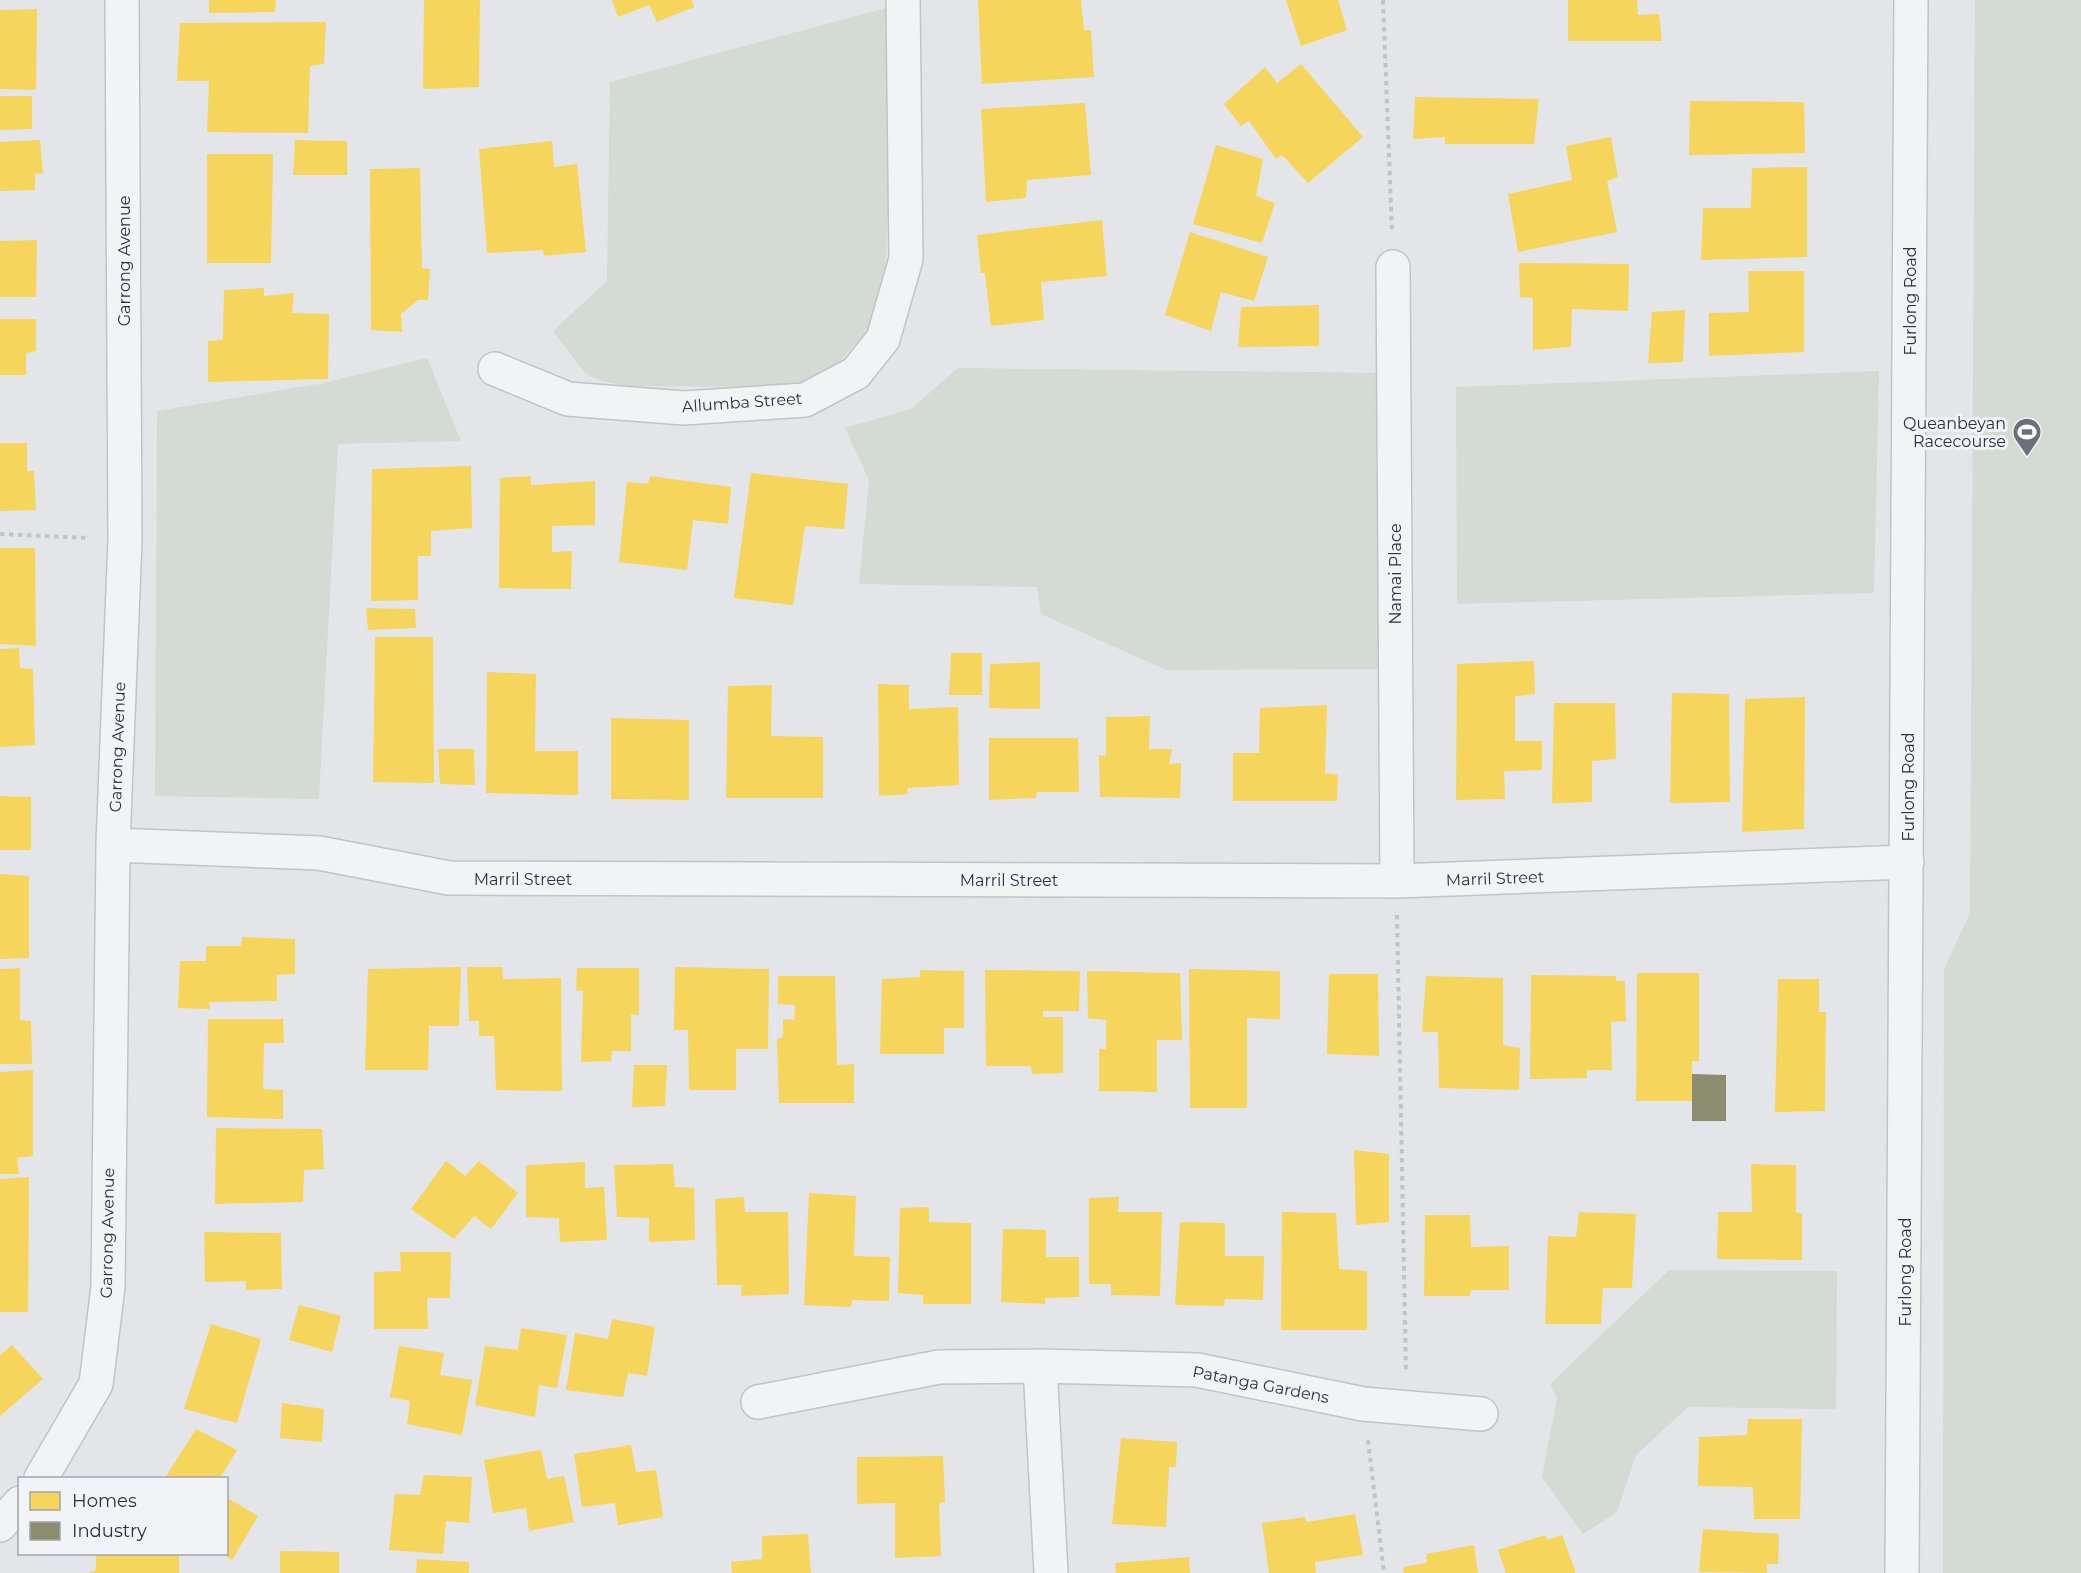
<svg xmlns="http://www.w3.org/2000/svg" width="2081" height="1573" viewBox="0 0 2081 1573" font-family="Montserrat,sans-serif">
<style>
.green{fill:#d3dbd4}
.homes{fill:#f6d55c}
.industry{fill:#8c8c6e}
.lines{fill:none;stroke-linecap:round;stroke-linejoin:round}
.minor-casing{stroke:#c2c3c6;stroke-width:36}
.path{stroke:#c2c3c8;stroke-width:4;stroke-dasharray:4.5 4.5;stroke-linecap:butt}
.minor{stroke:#f2f3f5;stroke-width:33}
.labels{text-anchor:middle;stroke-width:6;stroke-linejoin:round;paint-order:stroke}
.street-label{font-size:16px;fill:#2c313f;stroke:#f1f3f6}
.poi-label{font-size:16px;fill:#2c313f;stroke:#f1f3f6;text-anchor:end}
</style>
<rect width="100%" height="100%" fill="#e3e5e8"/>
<path class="green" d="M 1975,0 L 2081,0 L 2081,1573 L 1943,1573 L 1944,969 L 1970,913 Z
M 897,5 L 885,275 L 879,311 L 867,331 L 839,362 L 801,383 L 771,387 L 626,386 L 602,381 L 585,373 L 553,331 L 607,281 L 610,82 Z
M 427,358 L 461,441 L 338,444 L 319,799 L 155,796 L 157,411 L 324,383 Z
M 958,368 L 1391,373 L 1395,669 L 1166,670 L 1041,614 L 1037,587 L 859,584 L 869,480 L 845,428 L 911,409 Z
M 1879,371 L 1874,593 L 1457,604 L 1456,387 Z
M 1669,1270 L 1837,1271 L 1836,1409 L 1688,1407 L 1636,1455 L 1617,1512 L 1583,1534 L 1542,1477 L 1557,1398 L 1550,1384 Z"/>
<path class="homes" d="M 209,0 L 276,0 L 275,12 L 209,13 Z
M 424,0 L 480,0 L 479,87 L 423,89 Z
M 612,0 L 692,0 L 694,7 L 657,22 L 649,5 L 618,17 Z
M 978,0 L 1081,0 L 1084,30 L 1091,30 L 1094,77 L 982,84 Z
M 1286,0 L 1338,0 L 1347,30 L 1301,46 Z
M 1568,0 L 1637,0 L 1638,15 L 1659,14 L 1662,41 L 1568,41 Z
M 37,9 L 36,90 L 0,89 L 0,10 Z
M 326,22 L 324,64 L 310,66 L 308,133 L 207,132 L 209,81 L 177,81 L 180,23 Z
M 1301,64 L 1363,137 L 1308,183 L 1282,155 L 1276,159 L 1249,121 L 1241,126 L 1224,104 L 1265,67 L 1277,83 Z
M 0,96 L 32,96 L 32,129 L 0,130 Z
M 1415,97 L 1539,99 L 1534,144 L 1445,144 L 1445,137 L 1413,139 Z
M 1690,101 L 1804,102 L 1805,153 L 1689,155 Z
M 1085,103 L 1091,175 L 1027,180 L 1026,198 L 986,202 L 981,109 Z
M 1611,137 L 1618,177 L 1607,181 L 1617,232 L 1518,252 L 1508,194 L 1572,180 L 1566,146 Z
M 40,140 L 43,173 L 35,174 L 35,190 L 0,191 L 0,142 Z
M 295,140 L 347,141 L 347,175 L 293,175 Z
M 552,141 L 554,167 L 577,164 L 586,252 L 544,256 L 543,250 L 487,253 L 479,149 Z
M 1216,145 L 1263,159 L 1256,196 L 1275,203 L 1262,243 L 1193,224 Z
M 207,154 L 273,154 L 271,263 L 207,263 Z
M 1807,167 L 1807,257 L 1701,260 L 1703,208 L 1751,208 L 1752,168 Z
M 420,168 L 422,268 L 430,269 L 428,300 L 418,300 L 401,314 L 402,332 L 371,330 L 370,169 Z
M 1102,220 L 1107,276 L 1041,282 L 1044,320 L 991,326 L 985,273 L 981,273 L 977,235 Z
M 1190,232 L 1268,257 L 1254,301 L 1221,292 L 1211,331 L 1165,315 Z
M 37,240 L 36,297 L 0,297 L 0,241 Z
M 1519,263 L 1629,264 L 1628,311 L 1572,309 L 1571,347 L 1533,350 L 1533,298 L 1520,297 Z
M 1748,271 L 1804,271 L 1804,352 L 1709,356 L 1709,313 L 1749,312 Z
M 264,288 L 264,296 L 294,293 L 292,313 L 329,314 L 328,379 L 208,382 L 208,341 L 223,340 L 224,290 Z
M 1319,305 L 1319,346 L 1238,347 L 1241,307 Z
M 1685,310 L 1683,362 L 1648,363 L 1652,312 Z
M 0,319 L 36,319 L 36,351 L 26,353 L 26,375 L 0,375 Z
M 0,443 L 27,443 L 27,471 L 34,471 L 36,510 L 0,511 Z
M 471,466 L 472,528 L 431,531 L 431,556 L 418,556 L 418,600 L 371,601 L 372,469 Z
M 751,473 L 848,484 L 844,529 L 805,526 L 793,605 L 734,598 Z
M 531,476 L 531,485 L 595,481 L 595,525 L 552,526 L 552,552 L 572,551 L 571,589 L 499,588 L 500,478 Z
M 650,476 L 731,487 L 728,524 L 693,520 L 687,570 L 619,562 L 627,482 L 648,484 Z
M 0,548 L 35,548 L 36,646 L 0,644 Z
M 366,608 L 415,609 L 416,628 L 368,630 Z
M 375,637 L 433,637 L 434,783 L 373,782 Z
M 19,648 L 20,668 L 33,669 L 35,745 L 0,747 L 0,649 Z
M 951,653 L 982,653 L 982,695 L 949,695 Z
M 1534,661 L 1535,694 L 1515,696 L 1515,741 L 1542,741 L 1542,770 L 1504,771 L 1505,799 L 1456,800 L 1457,664 Z
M 1040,662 L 1040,709 L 989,708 L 990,664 Z
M 487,672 L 536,674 L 535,751 L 578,751 L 578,795 L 486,793 Z
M 878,684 L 909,685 L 909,709 L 958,707 L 959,785 L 907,788 L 908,794 L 879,796 Z
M 772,685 L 771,736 L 823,737 L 823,798 L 726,798 L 728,686 Z
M 1672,693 L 1729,694 L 1730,802 L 1670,803 Z
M 1805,697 L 1804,829 L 1742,832 L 1745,699 Z
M 1554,703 L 1615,703 L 1616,759 L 1592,761 L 1592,802 L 1552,803 Z
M 1327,705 L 1325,773 L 1338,775 L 1337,801 L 1233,801 L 1233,753 L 1259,753 L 1260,708 Z
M 1150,716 L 1149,749 L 1172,749 L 1169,764 L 1181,763 L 1180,798 L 1100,797 L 1099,755 L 1106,756 L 1106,717 Z
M 611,718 L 689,720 L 689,800 L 611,799 Z
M 989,738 L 1078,738 L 1079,792 L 1037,792 L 1036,798 L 989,800 Z
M 438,749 L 474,749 L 475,785 L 440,784 Z
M 0,796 L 31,797 L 31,850 L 0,850 Z
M 0,874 L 29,876 L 29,958 L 0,959 Z
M 242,937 L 295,939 L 295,974 L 277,975 L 277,1001 L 209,1002 L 210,1009 L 178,1008 L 180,961 L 206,961 L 206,946 L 241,946 Z
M 461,967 L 459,1026 L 429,1026 L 428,1070 L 365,1070 L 368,969 Z
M 467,967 L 502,967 L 503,979 L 561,978 L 562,1091 L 496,1090 L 494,1036 L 479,1036 L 479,1021 L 469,1021 Z
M 675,967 L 769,969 L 768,1049 L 736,1049 L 736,1090 L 689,1090 L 688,1030 L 674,1030 Z
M 20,968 L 20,1020 L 31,1021 L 32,1064 L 0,1064 L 0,969 Z
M 577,968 L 639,968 L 639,1015 L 631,1014 L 631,1051 L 612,1051 L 611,1061 L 581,1062 L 583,990 L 576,991 Z
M 1189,969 L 1280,971 L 1280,1019 L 1247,1018 L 1247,1108 L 1190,1108 Z
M 920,970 L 964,971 L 964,1028 L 944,1028 L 944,1054 L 880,1054 L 882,979 L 920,977 Z
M 985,970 L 1080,971 L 1079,1011 L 1043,1011 L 1043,1017 L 1063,1017 L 1063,1073 L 1032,1074 L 1031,1066 L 986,1066 Z
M 1087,971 L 1180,973 L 1182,1040 L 1157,1040 L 1157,1092 L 1099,1091 L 1099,1049 L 1106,1049 L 1106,1020 L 1088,1018 Z
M 1637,973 L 1699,973 L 1699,1061 L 1692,1061 L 1692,1101 L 1636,1101 Z
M 1329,974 L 1378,974 L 1379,1056 L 1327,1054 Z
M 1531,975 L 1616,976 L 1616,981 L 1625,981 L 1626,1021 L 1611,1022 L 1612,1070 L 1587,1070 L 1587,1078 L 1530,1079 Z
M 778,976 L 835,976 L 837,1065 L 854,1064 L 854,1103 L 779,1103 L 777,1039 L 783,1037 L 783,1019 L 794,1020 L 795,1005 L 778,1004 Z
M 1426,976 L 1503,978 L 1503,1045 L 1520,1048 L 1519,1090 L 1439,1088 L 1438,1032 L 1422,1032 Z
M 1778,979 L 1819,979 L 1819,1012 L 1826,1012 L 1825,1111 L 1775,1112 Z
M 208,1019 L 283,1019 L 284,1043 L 264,1043 L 263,1089 L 283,1090 L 283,1119 L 207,1117 Z
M 634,1065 L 667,1065 L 665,1106 L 632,1107 Z
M 33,1070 L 33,1156 L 17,1158 L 19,1174 L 0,1174 L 0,1072 Z
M 216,1128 L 322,1129 L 324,1169 L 304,1170 L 303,1202 L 215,1204 Z
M 1354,1150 L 1389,1154 L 1389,1222 L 1356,1225 Z
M 446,1161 L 465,1176 L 479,1161 L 518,1193 L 491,1229 L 474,1216 L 454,1239 L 411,1209 Z
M 585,1162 L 585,1188 L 604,1187 L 607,1240 L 560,1242 L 559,1218 L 526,1217 L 526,1165 Z
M 673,1164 L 675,1187 L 694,1188 L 695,1240 L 649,1242 L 649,1218 L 617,1217 L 614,1165 Z
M 1751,1164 L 1796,1165 L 1796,1212 L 1802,1214 L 1802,1260 L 1717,1259 L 1718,1212 L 1752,1212 Z
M 29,1177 L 28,1312 L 0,1312 L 0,1179 Z
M 809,1193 L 856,1196 L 854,1256 L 890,1257 L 889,1301 L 852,1300 L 851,1307 L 804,1305 Z
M 744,1197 L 745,1212 L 788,1212 L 789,1294 L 741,1296 L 742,1285 L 717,1285 L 715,1199 Z
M 1119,1197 L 1118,1212 L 1162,1212 L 1160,1296 L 1111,1295 L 1111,1284 L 1089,1284 L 1089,1198 Z
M 929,1207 L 929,1222 L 971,1223 L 971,1304 L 923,1304 L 923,1295 L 898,1293 L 900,1208 Z
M 1282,1212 L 1336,1213 L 1339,1269 L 1367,1271 L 1367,1330 L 1281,1330 Z
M 1579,1212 L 1636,1214 L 1632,1288 L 1603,1288 L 1601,1324 L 1545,1324 L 1548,1236 L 1576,1237 Z
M 1425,1215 L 1470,1215 L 1471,1247 L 1509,1246 L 1509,1290 L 1471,1290 L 1470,1296 L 1424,1296 Z
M 1180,1222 L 1225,1223 L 1225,1256 L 1264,1256 L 1263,1300 L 1225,1299 L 1224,1306 L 1175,1305 Z
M 1003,1229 L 1046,1230 L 1046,1257 L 1079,1257 L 1079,1297 L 1045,1298 L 1045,1304 L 1001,1302 Z
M 204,1232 L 281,1233 L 282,1289 L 246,1290 L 246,1281 L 205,1282 Z
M 400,1252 L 451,1252 L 450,1298 L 427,1298 L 428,1329 L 374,1329 L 374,1272 L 401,1271 Z
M 299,1305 L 341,1316 L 332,1352 L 289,1340 Z
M 612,1319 L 655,1327 L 647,1376 L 628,1373 L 623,1397 L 566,1390 L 575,1333 L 608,1339 Z
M 211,1324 L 261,1339 L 237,1423 L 184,1409 Z
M 521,1328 L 567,1335 L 557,1388 L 539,1385 L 535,1417 L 475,1405 L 485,1346 L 518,1350 Z
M 12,1345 L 43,1379 L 0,1416 L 0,1355 Z
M 399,1346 L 444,1353 L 440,1375 L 472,1380 L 462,1435 L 407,1424 L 410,1401 L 390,1397 Z
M 282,1403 L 324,1409 L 322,1442 L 280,1438 Z
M 1748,1419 L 1802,1419 L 1800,1519 L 1754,1519 L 1753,1487 L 1698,1486 L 1699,1437 L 1747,1435 Z
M 196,1429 L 237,1450 L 220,1478 L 165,1478 Z
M 1121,1438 L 1177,1442 L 1176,1467 L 1169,1467 L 1166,1527 L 1112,1524 Z
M 631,1445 L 636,1472 L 656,1470 L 663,1517 L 618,1525 L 615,1503 L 582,1507 L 574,1454 Z
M 541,1450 L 547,1479 L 564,1476 L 574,1522 L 529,1531 L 526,1508 L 493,1513 L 484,1460 Z
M 943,1456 L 945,1502 L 939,1503 L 941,1556 L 895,1558 L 895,1503 L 857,1504 L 857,1457 Z
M 424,1475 L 472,1477 L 469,1523 L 446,1521 L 443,1554 L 389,1550 L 395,1494 L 420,1495 Z
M 226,1497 L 258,1516 L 232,1560 L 222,1554 L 226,1554 Z
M 1355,1514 L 1363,1555 L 1315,1562 L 1316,1573 L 1269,1573 L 1262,1523 L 1305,1517 L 1306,1522 Z
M 1703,1529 L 1779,1534 L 1778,1564 L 1767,1564 L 1767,1573 L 1699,1572 Z
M 808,1534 L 811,1573 L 732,1573 L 731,1562 L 762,1559 L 762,1536 Z
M 1545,1535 L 1547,1540 L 1562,1535 L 1576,1573 L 1506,1573 L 1498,1550 Z
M 1474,1545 L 1478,1573 L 1404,1573 L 1403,1567 L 1427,1563 L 1426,1554 Z
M 280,1551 L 339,1552 L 339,1573 L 280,1573 Z
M 96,1554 L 179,1554 L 179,1573 L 88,1573 L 96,1570 Z
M 1189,1557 L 1190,1573 L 1116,1573 L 1115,1563 Z
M 417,1559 L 469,1562 L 469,1573 L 416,1573 Z"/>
<path class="industry" d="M 1692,1074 L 1726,1075 L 1726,1121 L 1692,1121 Z"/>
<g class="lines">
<g class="minor-casing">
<path id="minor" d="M 1393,267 L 1397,881
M 495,369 L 568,399 L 684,408 L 805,400 L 856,373 L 883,339 L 906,259 L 903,0
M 113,845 L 319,853 L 449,878 L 1397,881 L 1907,862
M 758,1402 L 939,1367 L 1040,1366
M 41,1478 L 96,1384 L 108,1287 L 113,845 L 125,539 L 122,0
M 0,1525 L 20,1503
M 1051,1573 L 1040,1366 L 1197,1370 L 1363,1404 L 1481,1414
M 1902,1573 L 1911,0"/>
</g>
<path class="path" d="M 1383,0 L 1392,233
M 0,534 L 89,538
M 1397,915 L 1406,1373
M 1368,1440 L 1384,1573"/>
<use href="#minor" class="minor"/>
</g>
<defs>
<g id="stadium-pin" transform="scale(1.5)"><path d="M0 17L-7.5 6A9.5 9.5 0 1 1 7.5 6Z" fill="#6c707a" stroke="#f1f3f6"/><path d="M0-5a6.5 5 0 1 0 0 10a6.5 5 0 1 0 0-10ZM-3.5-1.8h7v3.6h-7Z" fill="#fff"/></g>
</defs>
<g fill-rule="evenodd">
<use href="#stadium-pin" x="2027" y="432"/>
</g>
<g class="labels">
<g class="street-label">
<text transform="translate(124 261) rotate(-90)" y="6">Garrong Avenue</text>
<text transform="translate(1910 301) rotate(-90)" y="6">Furlong Road</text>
<text transform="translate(742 402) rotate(-4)" y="6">Allumba Street</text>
<text transform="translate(1395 574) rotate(-90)" y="6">Namai Place</text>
<text transform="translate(117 747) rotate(-88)" y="6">Garrong Avenue</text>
<text transform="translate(1908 787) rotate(-90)" y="6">Furlong Road</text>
<text transform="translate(1495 878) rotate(-2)" y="6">Marril Street</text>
<text x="523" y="885">Marril Street</text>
<text x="1009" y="886">Marril Street</text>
<text transform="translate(107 1233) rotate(-89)" y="6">Garrong Avenue</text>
<text transform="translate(1905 1272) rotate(-90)" y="6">Furlong Road</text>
<text transform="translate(1261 1384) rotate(11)" y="6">Patanga Gardens</text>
</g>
<g class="poi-label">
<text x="2006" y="429">Queanbeyan<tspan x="2006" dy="18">Racecourse</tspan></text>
</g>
</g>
<rect x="18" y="1477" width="210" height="78" fill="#f1f3f6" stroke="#a2a5ad" stroke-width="1.5"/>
<rect x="30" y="1492" width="30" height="18" fill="#f6d55c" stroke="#a2a5ad" stroke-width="1.5"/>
<text x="72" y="1507" font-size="18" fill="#2c313f">Homes</text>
<rect x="30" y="1522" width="30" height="18" fill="#8c8c6e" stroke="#a2a5ad" stroke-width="1.5"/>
<text x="72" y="1537" font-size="18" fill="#2c313f">Industry</text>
</svg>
